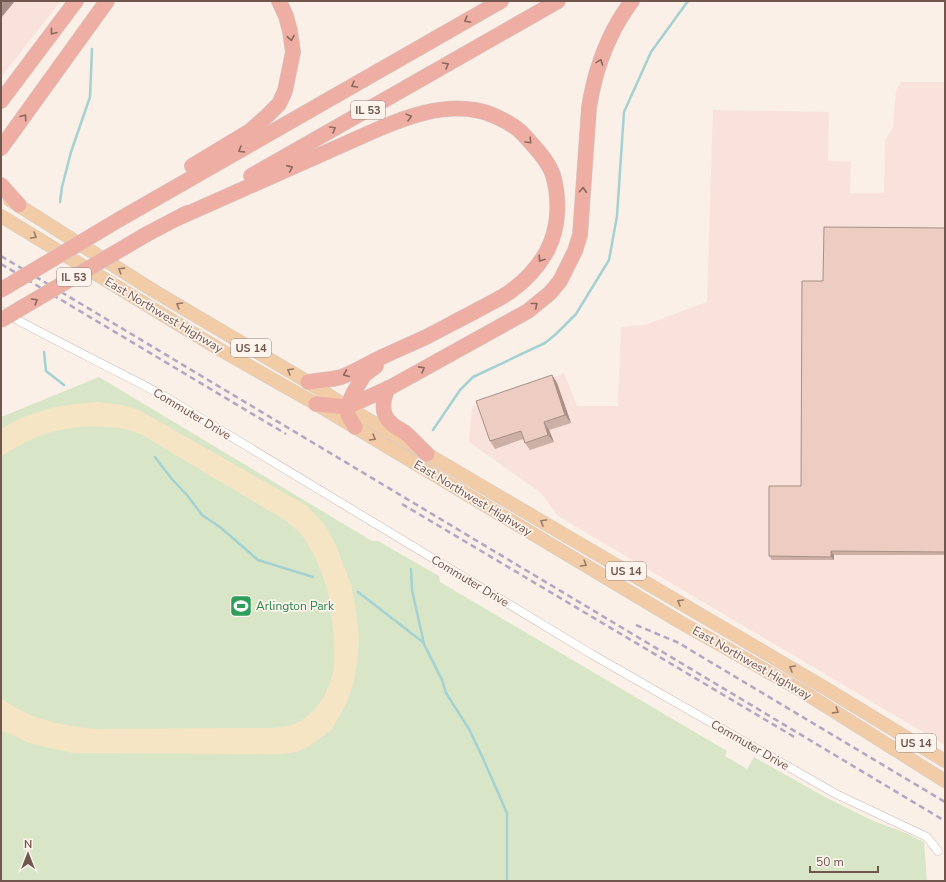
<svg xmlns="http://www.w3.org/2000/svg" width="946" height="882" viewBox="0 0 946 882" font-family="'Nunito Sans',sans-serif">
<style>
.commercial{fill:#f9e1dc}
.green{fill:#d8e6c7}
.sand{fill:#f6e5c5}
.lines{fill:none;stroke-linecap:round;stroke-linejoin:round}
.stream{stroke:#a4d1d2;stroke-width:2.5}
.minor-casing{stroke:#cbb7ae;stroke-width:9}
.primary-casing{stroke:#d4ccca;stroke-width:14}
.motorway-casing{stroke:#d4ccca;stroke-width:16}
.minor{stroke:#fff;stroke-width:8}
.primary{stroke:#f2cca6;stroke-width:13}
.motorway{stroke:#eeaea4;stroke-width:15}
.rail{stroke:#b2a6c3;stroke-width:2.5;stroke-dasharray:6 4;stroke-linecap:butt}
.motorway-bridge-casing{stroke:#d4ccca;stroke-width:16;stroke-linecap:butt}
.motorway-bridge{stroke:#eeaea4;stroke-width:15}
.wall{fill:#ccb0a6}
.shaded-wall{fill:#a69087}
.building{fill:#edcdc1;stroke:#a69087}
.oneway{stroke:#8a685f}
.oneway2{stroke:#987968}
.labels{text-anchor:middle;stroke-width:3.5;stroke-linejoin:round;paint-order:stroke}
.shield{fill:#fdf4ed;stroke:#9b857e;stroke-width:1}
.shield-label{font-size:11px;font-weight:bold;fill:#71564e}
.street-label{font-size:12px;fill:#71564e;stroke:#fdf4ed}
.leisure-label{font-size:12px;fill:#27864d;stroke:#fdf4ed;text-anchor:start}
</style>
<rect width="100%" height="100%" fill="#faf0e7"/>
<path class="commercial" d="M 1,1 L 61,1 L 1,77 Z
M 901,82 L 945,82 L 945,745 L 558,516 L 541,493 L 469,442 L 472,407 L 564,373 L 577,406 L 618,406 L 621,327 L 645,325 L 707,302 L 713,110 L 829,112 L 828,161 L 851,162 L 850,193 L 884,193 L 885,141 L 893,127 L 896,90 Z"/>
<path class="green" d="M 99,377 L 372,541 L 378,541 L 439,576 L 440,582 L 727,751 L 725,756 L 747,769 L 754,757 L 825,797 L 871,820 L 903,832 L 924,842 L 927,881 L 1,881 L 1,417 Z"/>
<path class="sand" d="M 97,402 L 122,405 L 139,410 L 307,506 L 325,525 L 336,546 L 351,584 L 356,611 L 359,637 L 357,662 L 353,686 L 345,706 L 332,729 L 310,746 L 296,752 L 280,754 L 73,753 L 32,744 L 1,730 L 1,698 C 28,719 63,726 96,729 L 274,728 C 281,727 288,727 294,724 C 316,716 332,688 334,666 C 335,650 334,635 332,620 C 331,614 331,608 330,602 C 326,580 315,552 301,534 C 297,529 290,525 285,520 L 142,435 C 136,433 130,430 124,429 C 119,427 112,428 106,427 C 68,424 32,434 1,457 L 1,429 C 13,422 27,415 41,411 C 59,405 78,404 97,402 Z"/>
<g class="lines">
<path class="stream" d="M 60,202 L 62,187 L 71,152 L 90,97 L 92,49
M 44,352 L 46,371 L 64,385
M 433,430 L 460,390 L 473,377 L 545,343 L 556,334 L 576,314 L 609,260 L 617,216 L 624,112 L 651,52 L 688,1
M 155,457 L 171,478 L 187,495 L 202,515 L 220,527 L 258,560 L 313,577
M 411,569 L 412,590 L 424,644 L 442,680 L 446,693 L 469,729 L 481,754 L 507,813 L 507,881
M 358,592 L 424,643"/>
<g class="minor-casing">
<path id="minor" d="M 1,311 C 55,341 110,367 164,396 L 593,655 L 836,794 L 927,837 L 938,851"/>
</g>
<g class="primary-casing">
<path id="primary" d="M 10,200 L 154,291 L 308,382 L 347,407 L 825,688 L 945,761
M 1,216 L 219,349 L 316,404 L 680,622 L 802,691 L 945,781"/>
</g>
<g class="motorway-casing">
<path id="motorway" d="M 1,101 L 76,1
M 1,148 L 107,1
M 192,166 L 250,131 L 267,116 L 279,104 L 285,91 L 293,52 L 290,31 L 286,16 L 279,1
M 251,176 L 558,1
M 1,185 L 19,205
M 178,218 L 376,130 C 406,117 441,104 475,110 C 489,112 510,122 521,132 C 527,138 533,145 539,152 C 544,158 550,167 553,175 C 560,200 559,228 547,251 C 538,267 525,281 511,291 C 500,299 486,305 474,312 C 458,320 442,329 426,337 C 411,344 397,350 382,357 C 369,363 355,372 341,377 C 331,380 319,380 308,382
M 120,219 L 501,1
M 147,234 L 187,213
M 388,388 C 383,399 380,414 391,423 C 394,427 400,429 404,432 C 412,438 419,447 427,454
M 316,404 L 347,407 L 391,387 L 528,311 L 550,293 L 560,281 L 575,251 L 580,235 L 589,108 C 594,75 604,45 621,17 C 625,11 628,6 632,1
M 355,427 L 348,415 L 347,407 L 354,392 L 364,375 L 376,366"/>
</g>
<use href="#minor" class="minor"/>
<use href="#primary" class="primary"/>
<use href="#motorway" class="motorway"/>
<path class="rail" d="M 1,256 L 945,821
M 1,264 L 286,434
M 402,504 L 796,738
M 636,625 L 679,643 L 692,651 L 945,802"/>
<g class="motorway-bridge-casing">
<path id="motorway-bridge" d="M 1,290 L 120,219
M 1,320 L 147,234"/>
</g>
<use href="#motorway-bridge" class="motorway-bridge"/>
</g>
<path class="wall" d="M 945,228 L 945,555 L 834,555 L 834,560 L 772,560 L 769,556 L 801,486 L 823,281 Z
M 552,375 L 557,383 L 571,423 L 549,430 L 554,442 L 530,450 L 525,443 L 523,439 L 495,449 L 490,441 Z"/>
<path class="shaded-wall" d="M 4,1 L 15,1 L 1,18 L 1,5 Z
M 552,375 L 557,383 L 571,423 L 565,415 Z
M 544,422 L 549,430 L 554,442 L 548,435 Z
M 831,551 L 834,555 L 834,560 L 831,557 Z"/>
<path class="building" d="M 1,1 L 4,1 L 1,5 Z
M 824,227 L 945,228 L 945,552 L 831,551 L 831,557 L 769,556 L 769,486 L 801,486 L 802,281 L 823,281 Z
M 552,375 L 565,415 L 544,422 L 548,435 L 525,443 L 521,431 L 490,441 L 476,401 Z"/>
<defs><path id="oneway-chevron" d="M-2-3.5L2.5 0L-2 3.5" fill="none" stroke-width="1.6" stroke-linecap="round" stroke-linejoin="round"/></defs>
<g class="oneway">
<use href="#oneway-chevron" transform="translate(467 20) rotate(150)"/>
<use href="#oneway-chevron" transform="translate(53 32) rotate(127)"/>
<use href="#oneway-chevron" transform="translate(291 38) rotate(80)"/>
<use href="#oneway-chevron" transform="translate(600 62) rotate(-70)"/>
<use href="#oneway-chevron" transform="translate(446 65) rotate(-30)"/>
<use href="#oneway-chevron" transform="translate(354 85) rotate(150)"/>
<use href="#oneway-chevron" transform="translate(24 117) rotate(-54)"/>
<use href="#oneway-chevron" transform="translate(409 117) rotate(-15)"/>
<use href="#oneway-chevron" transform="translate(333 129) rotate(-30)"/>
<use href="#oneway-chevron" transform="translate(529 141) rotate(47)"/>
<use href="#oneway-chevron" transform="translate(241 150) rotate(150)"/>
<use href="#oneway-chevron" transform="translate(290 168) rotate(-24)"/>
<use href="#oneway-chevron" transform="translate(583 190) rotate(-86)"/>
<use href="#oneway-chevron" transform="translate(541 259) rotate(124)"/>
<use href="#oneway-chevron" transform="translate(35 301) rotate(-31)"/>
<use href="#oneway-chevron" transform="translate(535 305) rotate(-39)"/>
<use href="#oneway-chevron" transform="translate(422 369) rotate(-29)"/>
<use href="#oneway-chevron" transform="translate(346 374) rotate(157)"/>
</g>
<g class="oneway2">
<use href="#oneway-chevron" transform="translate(34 236) rotate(31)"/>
<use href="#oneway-chevron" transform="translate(121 270) rotate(-148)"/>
<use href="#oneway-chevron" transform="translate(179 305) rotate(-149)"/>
<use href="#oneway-chevron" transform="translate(290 371) rotate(-150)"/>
<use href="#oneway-chevron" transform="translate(373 438) rotate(31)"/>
<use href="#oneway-chevron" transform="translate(543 522) rotate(-149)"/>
<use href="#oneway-chevron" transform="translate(584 564) rotate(31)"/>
<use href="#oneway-chevron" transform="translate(680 602) rotate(-150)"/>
<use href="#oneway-chevron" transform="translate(792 668) rotate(-150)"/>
<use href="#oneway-chevron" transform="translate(836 711) rotate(32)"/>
</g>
<defs>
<g id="stadium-square" transform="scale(1.15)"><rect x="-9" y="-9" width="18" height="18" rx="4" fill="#2e9e5b" stroke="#fdf4ed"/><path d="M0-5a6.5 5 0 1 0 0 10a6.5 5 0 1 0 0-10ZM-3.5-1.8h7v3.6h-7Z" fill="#fff"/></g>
</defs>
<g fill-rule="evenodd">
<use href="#stadium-square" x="241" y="606"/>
</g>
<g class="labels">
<g class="shield">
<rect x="351" y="101" width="34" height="18" rx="3"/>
<rect x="57" y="268" width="34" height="18" rx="3"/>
<rect x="231" y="339" width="40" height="18" rx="3"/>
<rect x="606" y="562" width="40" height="18" rx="3"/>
<rect x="896" y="734" width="40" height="18" rx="3"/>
</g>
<g class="shield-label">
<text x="368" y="114">IL 53</text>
<text x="74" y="281">IL 53</text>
<text x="251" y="352">US 14</text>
<text x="626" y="575">US 14</text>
<text x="916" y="747">US 14</text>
</g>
<g class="street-label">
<text transform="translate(164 315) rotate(31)" y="4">East Northwest Highway</text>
<text transform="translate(192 414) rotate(31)" y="4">Commuter Drive</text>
<text transform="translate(473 498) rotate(31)" y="4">East Northwest Highway</text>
<text transform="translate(470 581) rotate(31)" y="4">Commuter Drive</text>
<text transform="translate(752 663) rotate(30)" y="4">East Northwest Highway</text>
<text transform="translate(750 745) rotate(30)" y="4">Commuter Drive</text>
</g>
<g class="leisure-label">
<text x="256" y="610">Arlington Park</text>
</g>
</g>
<rect width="946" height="882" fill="none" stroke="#71564e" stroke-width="4"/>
<g transform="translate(28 854)" stroke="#fdf4ed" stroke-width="3" paint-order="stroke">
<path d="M0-3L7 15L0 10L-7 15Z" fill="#71564e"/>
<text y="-6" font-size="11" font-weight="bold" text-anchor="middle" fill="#71564e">N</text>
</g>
<path d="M810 866v6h68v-6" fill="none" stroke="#71564e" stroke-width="2"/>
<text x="816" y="866" font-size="12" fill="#71564e" stroke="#fdf4ed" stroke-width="3" paint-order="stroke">50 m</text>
</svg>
